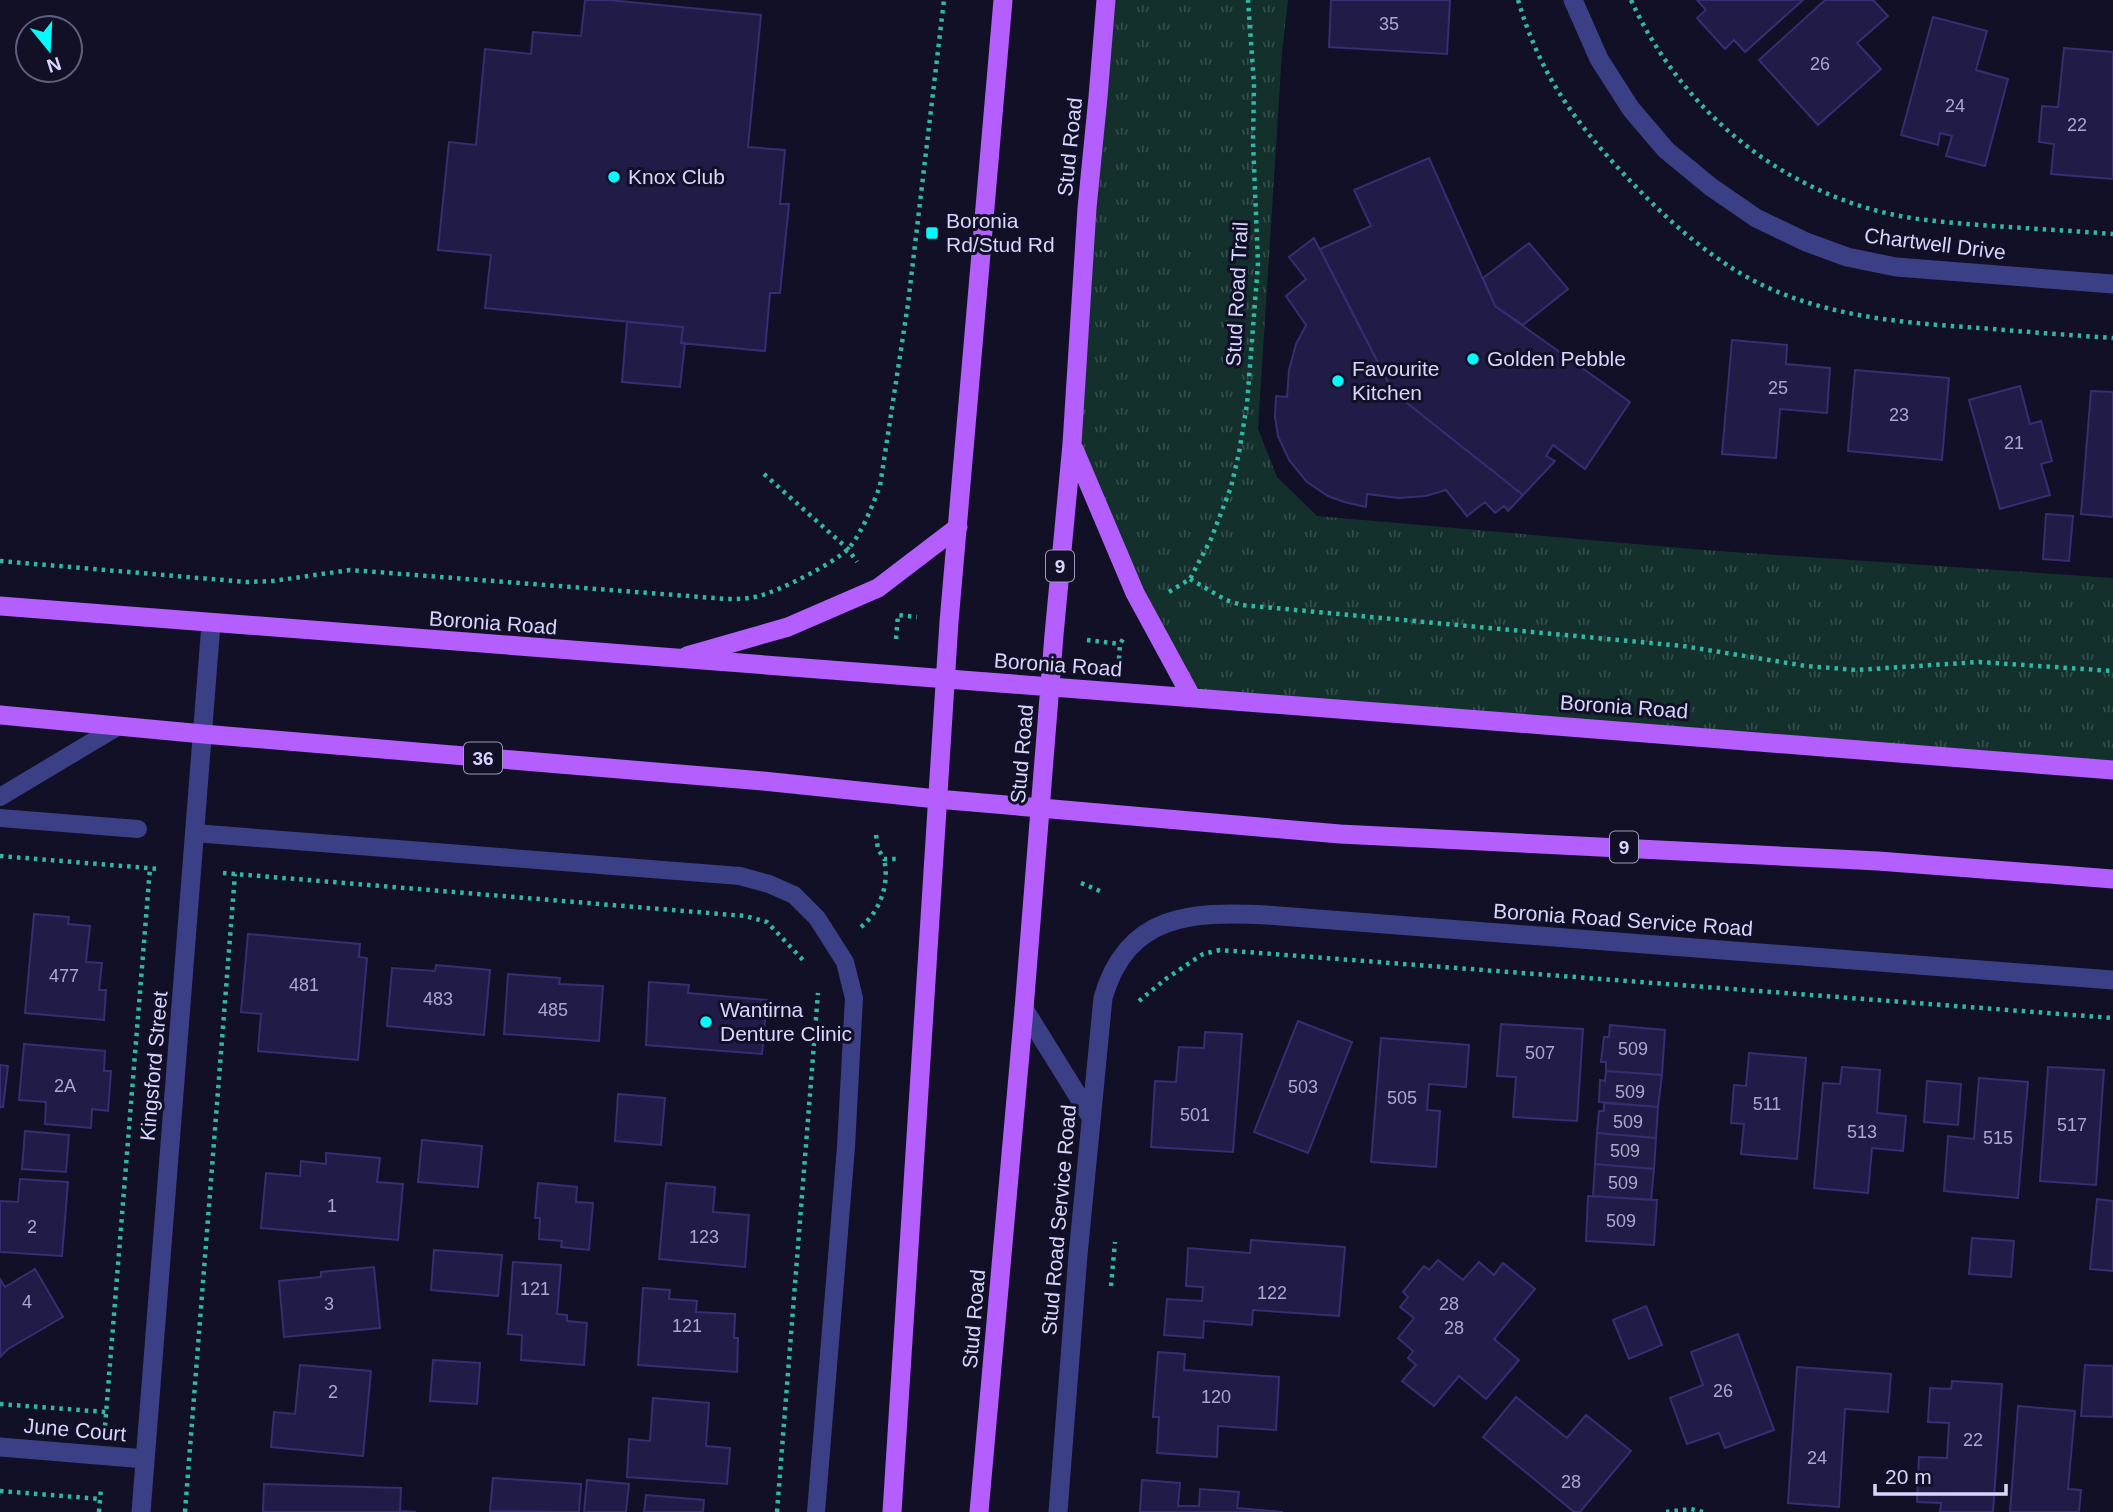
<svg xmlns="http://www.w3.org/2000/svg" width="2113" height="1512" viewBox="0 0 2113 1512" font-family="Helvetica,sans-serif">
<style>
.park{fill:url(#park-tufts)}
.building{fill:#211c47;stroke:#352e73;stroke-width:2}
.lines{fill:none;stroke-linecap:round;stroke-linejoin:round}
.path{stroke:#31b7a3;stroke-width:4.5;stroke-dasharray:3.5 5;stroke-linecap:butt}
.service{stroke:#3b3f85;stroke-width:18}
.minor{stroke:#3b3f85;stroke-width:19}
.primary{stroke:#b35efd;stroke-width:19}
.poi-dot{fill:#04fafc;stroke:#111026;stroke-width:2.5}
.labels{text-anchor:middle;stroke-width:6;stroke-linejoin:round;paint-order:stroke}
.number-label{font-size:18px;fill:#a9a8d1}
.shield{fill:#111026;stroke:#9b9bbe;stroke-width:2}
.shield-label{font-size:19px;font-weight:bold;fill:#d6d6ff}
.street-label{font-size:21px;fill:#d6d6ff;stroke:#111026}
.poi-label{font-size:21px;fill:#d6d6ff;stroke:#111026;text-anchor:start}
</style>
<defs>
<pattern id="park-tufts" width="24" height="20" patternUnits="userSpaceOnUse" patternTransform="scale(1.75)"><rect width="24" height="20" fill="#13302d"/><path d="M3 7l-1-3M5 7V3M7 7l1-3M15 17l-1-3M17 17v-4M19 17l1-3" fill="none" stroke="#354d4c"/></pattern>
</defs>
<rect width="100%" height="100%" fill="#111026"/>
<path class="park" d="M 1106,0 L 1288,0 L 1282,52 L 1258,429 L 1277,477 L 1317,516 L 1704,550 L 2113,578 L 2113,770 L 1192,698 L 1072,444 Z"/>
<path class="building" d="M 585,0 L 609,0 L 761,15 L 748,147 L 785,150 L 780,204 L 789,204 L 780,293 L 770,293 L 765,351 L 681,343 L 683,327 L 485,308 L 491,255 L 438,250 L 449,142 L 476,145 L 485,49 L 531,54 L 533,32 L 581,36 Z
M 1331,0 L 1450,0 L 1447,54 L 1329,47 Z
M 1697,0 L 1803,0 L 1745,52 L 1734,40 L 1725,49 L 1697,18 L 1706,10 Z
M 1825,0 L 1873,0 L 1888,16 L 1857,43 L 1881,69 L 1818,125 L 1759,60 Z
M 1933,17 L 1987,31 L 1976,70 L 2008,79 L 1985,166 L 1946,156 L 1952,136 L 1940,133 L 1938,145 L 1901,135 Z
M 2064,48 L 2113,52 L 2113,179 L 2051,174 L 2054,144 L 2039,142 L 2042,106 L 2058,107 Z
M 1429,158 L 1495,306 L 1630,402 L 1585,469 L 1553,445 L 1546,456 L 1555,461 L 1523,495 L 1393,392 L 1320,249 L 1371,226 L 1354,190 Z
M 1314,238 L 1393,392 L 1523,495 L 1508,511 L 1504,506 L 1495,513 L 1485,502 L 1467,516 L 1446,490 L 1426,496 L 1398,498 L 1367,494 L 1366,507 L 1344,502 L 1328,496 L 1307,482 L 1289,460 L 1278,436 L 1275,417 L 1276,396 L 1287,397 L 1289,370 L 1296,344 L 1306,325 L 1286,296 L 1306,279 L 1289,257 Z
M 1529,243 L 1568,289 L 1523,325 L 1495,306 L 1483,278 Z
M 627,322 L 683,327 L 681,343 L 685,343 L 680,387 L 622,382 Z
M 1732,340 L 1787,345 L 1786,364 L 1830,368 L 1827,413 L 1780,409 L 1776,458 L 1722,454 Z
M 1855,370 L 1949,378 L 1942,460 L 1848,451 Z
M 2020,386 L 2030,424 L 2041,421 L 2052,461 L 2041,464 L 2050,495 L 2000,509 L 1969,400 Z
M 2091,391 L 2113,392 L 2113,517 L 2081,514 Z
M 2046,514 L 2073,516 L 2069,561 L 2043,559 Z
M 34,914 L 69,917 L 68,924 L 90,926 L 86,962 L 102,963 L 99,990 L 106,990 L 104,1020 L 25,1013 Z
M 248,934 L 360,944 L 359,957 L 367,958 L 358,1060 L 258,1051 L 261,1014 L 241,1012 Z
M 436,965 L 490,970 L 484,1035 L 387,1026 L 392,968 L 435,971 Z
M 508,974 L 560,978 L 559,984 L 603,986 L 599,1041 L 504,1034 Z
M 649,982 L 689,985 L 688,993 L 767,1000 L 762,1054 L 646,1045 Z
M 1298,1021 L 1352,1042 L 1308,1153 L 1254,1132 Z
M 1501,1024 L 1583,1029 L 1577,1121 L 1513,1117 L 1516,1077 L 1497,1076 Z
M 1610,1025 L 1665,1030 L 1662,1075 L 1606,1071 L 1606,1062 L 1601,1062 L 1604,1037 L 1609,1037 Z
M 1205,1032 L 1242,1034 L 1233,1152 L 1151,1147 L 1155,1081 L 1176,1082 L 1179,1047 L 1204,1048 Z
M 1381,1038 L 1469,1045 L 1466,1087 L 1429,1084 L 1427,1110 L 1440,1111 L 1436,1167 L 1371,1162 Z
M 24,1044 L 105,1051 L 104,1071 L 111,1071 L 108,1111 L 92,1109 L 91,1128 L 45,1124 L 46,1102 L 19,1100 Z
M 1749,1053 L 1806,1058 L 1797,1159 L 1741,1154 L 1744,1124 L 1731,1123 L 1734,1085 L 1746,1086 Z
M 0,1065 L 8,1066 L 3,1107 L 0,1107 Z
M 1842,1067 L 1880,1070 L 1877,1113 L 1906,1116 L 1903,1151 L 1872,1148 L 1868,1193 L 1814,1188 L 1823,1083 L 1840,1084 Z
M 2048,1067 L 2104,1070 L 2096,1185 L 2040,1181 Z
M 1606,1071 L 1662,1075 L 1658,1107 L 1599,1102 L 1600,1080 L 1605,1081 Z
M 1979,1078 L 2028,1082 L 2018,1198 L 1944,1191 L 1948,1136 L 1974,1139 Z
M 1927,1081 L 1961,1084 L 1958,1125 L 1924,1122 Z
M 618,1094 L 665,1098 L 661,1145 L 615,1141 Z
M 1604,1103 L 1658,1107 L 1656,1138 L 1597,1133 L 1599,1111 L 1604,1111 Z
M 25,1131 L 69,1135 L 66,1172 L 22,1169 Z
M 1597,1133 L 1656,1138 L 1654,1169 L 1595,1164 Z
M 422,1140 L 482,1146 L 478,1187 L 418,1182 Z
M 326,1153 L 380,1158 L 377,1182 L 403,1184 L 398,1240 L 261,1228 L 266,1173 L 300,1176 L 301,1161 L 326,1164 Z
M 1595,1164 L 1654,1169 L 1651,1200 L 1593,1196 Z
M 20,1179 L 68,1182 L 62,1256 L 0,1252 L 0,1201 L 18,1202 Z
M 538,1183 L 577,1187 L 576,1202 L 593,1203 L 589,1250 L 561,1247 L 562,1241 L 539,1239 L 540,1218 L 535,1218 Z
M 666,1183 L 715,1187 L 713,1212 L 749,1215 L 745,1267 L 659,1259 Z
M 1588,1196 L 1657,1200 L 1654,1245 L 1586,1241 Z
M 2097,1199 L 2113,1201 L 2113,1271 L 2090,1269 Z
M 1972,1238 L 2014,1241 L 2011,1277 L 1969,1274 Z
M 1251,1240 L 1345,1247 L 1339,1316 L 1253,1310 L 1252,1325 L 1204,1321 L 1203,1338 L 1164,1335 L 1167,1299 L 1202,1301 L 1203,1287 L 1186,1286 L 1188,1248 L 1250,1253 Z
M 434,1250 L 502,1255 L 498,1296 L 431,1290 Z
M 1438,1260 L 1463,1280 L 1479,1262 L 1494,1275 L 1503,1263 L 1535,1289 L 1494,1339 L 1519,1360 L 1486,1399 L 1459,1376 L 1434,1406 L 1402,1381 L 1416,1365 L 1408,1358 L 1413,1351 L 1398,1338 L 1414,1318 L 1400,1307 L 1408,1297 L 1403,1292 L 1424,1266 L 1429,1270 Z
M 513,1262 L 561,1265 L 557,1314 L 567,1315 L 567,1321 L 587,1323 L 584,1365 L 521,1360 L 522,1335 L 508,1334 Z
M 374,1267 L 380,1328 L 284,1337 L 279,1281 L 321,1277 L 321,1272 Z
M 35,1269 L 63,1317 L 8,1349 L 0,1357 L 0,1279 L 5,1287 Z
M 643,1288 L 670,1290 L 669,1299 L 697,1301 L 696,1312 L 735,1314 L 734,1338 L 738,1338 L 737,1372 L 638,1365 Z
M 1646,1306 L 1662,1345 L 1629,1359 L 1613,1320 Z
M 1738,1334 L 1774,1430 L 1725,1448 L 1719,1433 L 1687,1444 L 1670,1398 L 1703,1385 L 1691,1352 Z
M 1158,1352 L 1185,1354 L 1184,1370 L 1279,1377 L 1276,1430 L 1218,1426 L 1217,1457 L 1157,1453 L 1159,1417 L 1153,1417 Z
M 433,1360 L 480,1363 L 477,1404 L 430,1401 Z
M 300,1365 L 371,1371 L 363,1456 L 271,1447 L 274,1412 L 295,1414 Z
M 2085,1365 L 2113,1366 L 2113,1417 L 2081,1416 Z
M 1797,1367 L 1891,1374 L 1888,1412 L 1845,1409 L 1839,1507 L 1788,1503 Z
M 1952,1381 L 2002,1384 L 1993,1512 L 1940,1512 L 1941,1503 L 1917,1502 L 1919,1457 L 1947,1458 L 1949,1423 L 1928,1422 L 1930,1388 L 1951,1389 Z
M 1516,1397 L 1567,1438 L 1586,1415 L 1631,1451 L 1580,1512 L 1574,1512 L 1483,1437 Z
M 653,1398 L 709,1403 L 706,1446 L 730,1448 L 727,1484 L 627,1477 L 629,1439 L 650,1441 Z
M 2018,1406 L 2075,1411 L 2068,1489 L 2081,1490 L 2079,1512 L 2010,1512 Z
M 493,1478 L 581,1484 L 579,1512 L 490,1511 Z
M 587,1480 L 629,1484 L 626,1512 L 584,1512 Z
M 1142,1480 L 1180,1483 L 1178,1506 L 1199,1506 L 1200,1489 L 1239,1492 L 1237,1508 L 1283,1512 L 1140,1512 Z
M 264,1484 L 401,1488 L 400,1511 L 416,1512 L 263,1512 Z
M 646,1495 L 704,1500 L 703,1512 L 644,1512 Z"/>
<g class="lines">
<path class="path" d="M 1518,0 C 1539,71 1571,117 1620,170 C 1658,211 1697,248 1745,276 C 1816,316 1901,323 1981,328 C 2025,332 2069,335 2113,338
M 1631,0 C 1685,118 1796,205 1926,220 C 1988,227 2051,229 2113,234
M 764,474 L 848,549 L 857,562
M 0,561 L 246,582 L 273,581 L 350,570 L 727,599 C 738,599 748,599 759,596 C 779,591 835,563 849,548 C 863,531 872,506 880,486 L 908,304 L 944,0
M 1190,579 L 1226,600 L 1242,605 L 1683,646 L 1806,666 L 1856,670 L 1979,662 L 2113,671
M 1169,592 L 1190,579 L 1211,539 L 1231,487 L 1239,453 L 1247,404 L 1258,264 L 1253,142 L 1254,84 L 1248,0
M 896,639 L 898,615 L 917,617
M 1087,640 L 1120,644
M 1119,659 L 1120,644 L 1123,639
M 876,835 L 878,849 L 884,859 L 898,859
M 0,856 L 160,869
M 223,873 L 745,916 L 767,922 L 803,960
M 1081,883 L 1100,891
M 861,927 C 880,911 890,884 884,859
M 1139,1001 L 1167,978 L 1203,954 L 1220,950 L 2113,1018
M 1111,1286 L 1115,1242
M 0,1404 L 106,1412
M 105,1426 L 150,868
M 0,1491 L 101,1499
M 99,1512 L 101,1488
M 185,1512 L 235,874
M 777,1512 L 818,993
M 1666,1512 L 1691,1509 L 1703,1512"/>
<path class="service" d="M 0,797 L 117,727
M 0,818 L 138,829
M 194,833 L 740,876 L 769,884 L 794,895 L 817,918 L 845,962 L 854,998 L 846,1147 L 816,1512"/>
<path class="minor" d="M 1573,0 L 1599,59 L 1631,109 L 1666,150 L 1711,187 L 1756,218 L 1806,242 L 1847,257 L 1896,267 L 2113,284
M 1024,1009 L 1091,1117
M 0,1447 L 145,1459
M 141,1512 L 211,624
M 1058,1512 L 1078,1255 L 1103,998 C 1127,914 1191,911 1266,915 L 2113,980"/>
<path class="primary" d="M 1074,449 L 1135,593 L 1192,698
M 0,606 C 704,666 1409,711 2113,770
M 687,656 L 788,627 L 878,588 L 958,527
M 0,715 L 203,734 L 763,781 L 937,799 L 1340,834 L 1878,861 L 2113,879
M 892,1512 L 949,622 L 1003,0
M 979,1512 L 1024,1009 L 1054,635 L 1072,444 L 1087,208 L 1098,97 L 1106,0"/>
</g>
<g class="poi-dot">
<circle cx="614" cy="177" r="7"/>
<rect x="925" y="226" width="14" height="14" rx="3.5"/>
<circle cx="1473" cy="359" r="7"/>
<circle cx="1338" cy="381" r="7"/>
<circle cx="706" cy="1022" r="7"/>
</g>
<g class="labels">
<g class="number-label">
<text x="1389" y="30">35</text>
<text x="1820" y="70">26</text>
<text x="1955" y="112">24</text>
<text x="2077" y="131">22</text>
<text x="1778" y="394">25</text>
<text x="1899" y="421">23</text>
<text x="2014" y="449">21</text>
<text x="64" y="982">477</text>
<text x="304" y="991">481</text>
<text x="438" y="1005">483</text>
<text x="553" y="1016">485</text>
<text x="1633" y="1055">509</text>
<text x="1540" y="1059">507</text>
<text x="65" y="1092">2A</text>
<text x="1303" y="1093">503</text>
<text x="1630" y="1098">509</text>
<text x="1402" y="1104">505</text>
<text x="1767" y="1110">511</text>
<text x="1195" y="1121">501</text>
<text x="1628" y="1128">509</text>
<text x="2072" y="1131">517</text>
<text x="1862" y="1138">513</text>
<text x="1998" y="1144">515</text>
<text x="1625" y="1157">509</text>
<text x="1623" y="1189">509</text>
<text x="332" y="1212">1</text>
<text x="1621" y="1227">509</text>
<text x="32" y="1233">2</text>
<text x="704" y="1243">123</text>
<text x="535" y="1295">121</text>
<text x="1272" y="1299">122</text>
<text x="27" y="1308">4</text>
<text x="329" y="1310">3</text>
<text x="1449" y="1310">28</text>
<text x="687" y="1332">121</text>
<text x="1454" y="1334">28</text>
<text x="1723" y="1397">26</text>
<text x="333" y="1398">2</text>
<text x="1216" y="1403">120</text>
<text x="1973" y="1446">22</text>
<text x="1817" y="1464">24</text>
<text x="1571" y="1488">28</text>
</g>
<g class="shield">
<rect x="1046" y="550.5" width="28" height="31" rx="5"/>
<rect x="464" y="742.5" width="38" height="31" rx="5"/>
<rect x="1610" y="831.5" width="28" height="31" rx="5"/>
</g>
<g class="shield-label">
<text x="1060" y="573">9</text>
<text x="483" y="765">36</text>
<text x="1624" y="854">9</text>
</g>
<g class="street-label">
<text transform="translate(1070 147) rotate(-84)" y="7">Stud Road</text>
<text transform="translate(1935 244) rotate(7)" y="7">Chartwell Drive</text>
<text transform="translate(1237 294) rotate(-87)" y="7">Stud Road Trail</text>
<text transform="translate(493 623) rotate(4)" y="7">Boronia Road</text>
<text transform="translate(1058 665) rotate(4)" y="7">Boronia Road</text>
<text transform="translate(1624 707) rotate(4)" y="7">Boronia Road</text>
<text transform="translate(1022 754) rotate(-85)" y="7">Stud Road</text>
<text transform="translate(1623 920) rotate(4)" y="7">Boronia Road Service Road</text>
<text transform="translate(154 1066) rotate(-85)" y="7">Kingsford Street</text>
<text transform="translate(1059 1220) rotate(-85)" y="7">Stud Road Service Road</text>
<text transform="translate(974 1319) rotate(-85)" y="7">Stud Road</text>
<text transform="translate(75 1430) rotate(5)" y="7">June Court</text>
</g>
<g class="poi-label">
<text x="628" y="184">Knox Club</text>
<text x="946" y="228">Boronia<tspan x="946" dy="24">Rd/Stud Rd</tspan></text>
<text x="1487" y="366">Golden Pebble</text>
<text x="1352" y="376">Favourite<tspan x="1352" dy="24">Kitchen</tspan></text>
<text x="720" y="1017">Wantirna<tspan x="720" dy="24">Denture Clinic</tspan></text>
</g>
</g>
<g transform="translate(49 49) rotate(162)"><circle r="33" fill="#111026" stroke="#605f7d" stroke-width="2"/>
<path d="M0-5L12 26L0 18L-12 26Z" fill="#04fafc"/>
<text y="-10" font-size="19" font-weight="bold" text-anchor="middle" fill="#d6d6ff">N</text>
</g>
<path d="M1875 1484v10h131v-10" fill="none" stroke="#d6d6ff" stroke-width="3.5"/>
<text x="1885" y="1484" font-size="21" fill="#d6d6ff" stroke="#111026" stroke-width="5" paint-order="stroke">20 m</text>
</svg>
